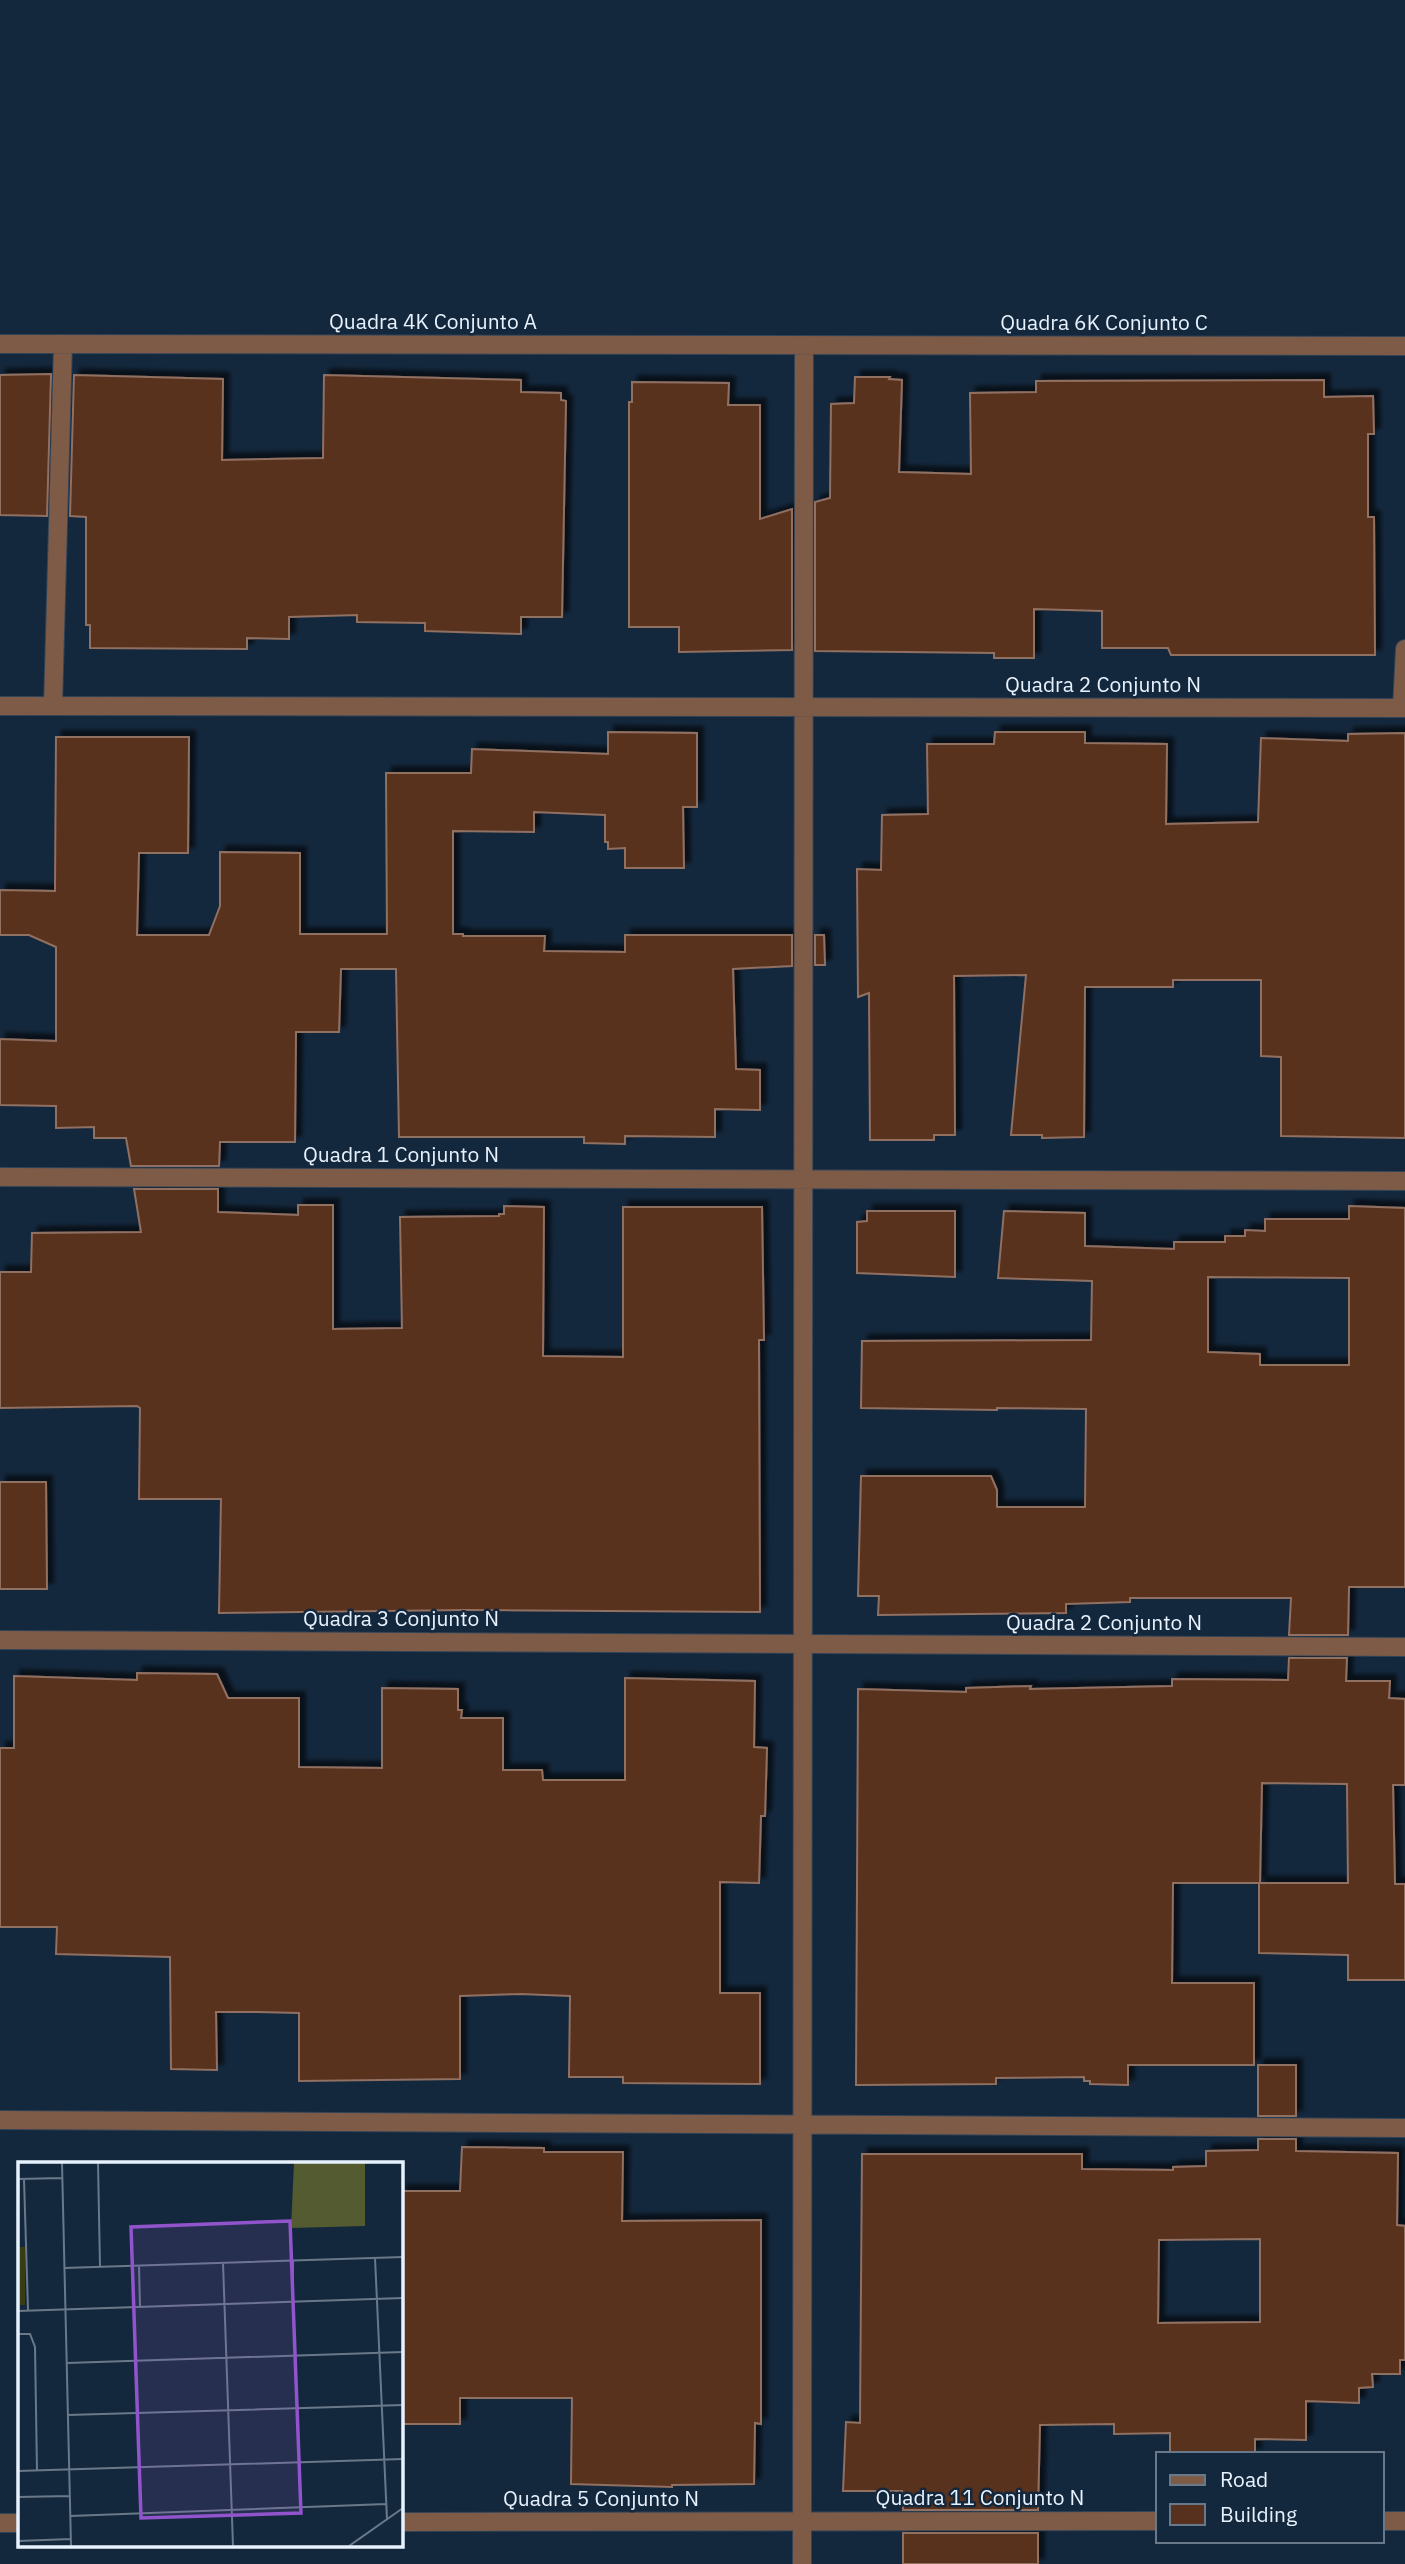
<svg xmlns="http://www.w3.org/2000/svg" width="1405" height="2564" viewBox="0 0 1405 2564" font-family="'IBM Plex Sans',sans-serif">
<style>
.building{fill:#58301e;stroke:#906f61;stroke-width:2;fill-rule:evenodd;filter:url(#shadow)}
.lines{fill:none;stroke-linecap:round;stroke-linejoin:round}
.minor-casing{stroke:#324458;stroke-width:20}
.minor{stroke:#7e5b47;stroke-width:18}
.labels{text-anchor:middle;stroke-width:5;stroke-linejoin:round;paint-order:stroke}
.street-label{font-size:21px;fill:#e8f2fe;stroke:#14283d}
.inset-road{fill:none;stroke:#69798a;stroke-width:2}
.view{fill:#9154cc;fill-opacity:0.15;stroke:#9154cc;stroke-width:3.5}
.inset-edge{fill:none;stroke:#e8f2fe;stroke-width:3.5}
</style>
<defs>
<filter id="shadow"><feDropShadow dx="6" dy="-6" stdDeviation="2" flood-color="#0009"/></filter>
</defs>
<rect width="100%" height="100%" fill="#14283d"/>
<path class="building" d="M 51,374 L 47,516 L 0,515 L 0,375 Z
M 74,375 L 223,379 L 222,460 L 323,458 L 324,375 L 521,380 L 521,392 L 561,393 L 561,400 L 566,401 L 562,617 L 521,617 L 521,634 L 425,631 L 425,623 L 357,622 L 357,615 L 289,617 L 289,639 L 247,638 L 247,649 L 90,648 L 90,625 L 86,625 L 86,517 L 70,516 Z
M 855,377 L 890,377 L 889,379 L 902,380 L 899,472 L 971,474 L 970,393 L 1036,392 L 1036,381 L 1324,380 L 1324,397 L 1373,396 L 1374,434 L 1368,434 L 1368,517 L 1374,517 L 1375,655 L 1171,655 L 1168,648 L 1102,648 L 1102,611 L 1034,609 L 1034,658 L 994,658 L 994,653 L 815,651 L 815,502 L 830,498 L 831,404 L 854,403 Z
M 632,382 L 729,383 L 728,405 L 760,405 L 760,519 L 792,509 L 792,650 L 679,652 L 679,627 L 629,627 L 629,402 L 632,402 Z
M 608,732 L 697,733 L 697,807 L 683,807 L 684,868 L 625,868 L 625,848 L 608,849 L 608,842 L 605,842 L 605,815 L 534,812 L 534,832 L 453,831 L 453,934 L 463,934 L 463,936 L 545,936 L 544,951 L 625,952 L 625,935 L 792,935 L 792,966 L 733,969 L 736,1069 L 760,1070 L 760,1110 L 715,1109 L 715,1137 L 625,1136 L 625,1144 L 584,1143 L 584,1137 L 399,1137 L 396,969 L 341,969 L 339,1032 L 296,1032 L 295,1142 L 220,1142 L 219,1166 L 131,1166 L 126,1138 L 94,1138 L 94,1127 L 56,1128 L 56,1106 L 0,1105 L 0,1039 L 56,1041 L 56,947 L 29,935 L 0,935 L 0,890 L 55,891 L 56,737 L 189,737 L 188,853 L 139,853 L 137,935 L 209,935 L 220,906 L 220,852 L 300,853 L 300,934 L 387,934 L 386,773 L 471,773 L 472,749 L 608,754 Z
M 995,732 L 1085,732 L 1085,743 L 1167,744 L 1166,824 L 1258,822 L 1261,738 L 1348,741 L 1348,734 L 1405,733 L 1405,1138 L 1281,1136 L 1281,1057 L 1261,1056 L 1261,980 L 1173,980 L 1173,987 L 1085,987 L 1084,1137 L 1042,1138 L 1042,1135 L 1011,1135 L 1026,975 L 954,976 L 955,1135 L 934,1135 L 934,1140 L 870,1140 L 869,993 L 858,997 L 857,869 L 881,870 L 882,815 L 928,814 L 927,744 L 994,744 Z
M 815,935 L 824,935 L 825,965 L 815,965 Z
M 134,1189 L 218,1189 L 218,1212 L 298,1215 L 298,1205 L 333,1205 L 333,1329 L 402,1328 L 400,1217 L 499,1216 L 499,1214 L 504,1214 L 504,1206 L 544,1207 L 543,1356 L 623,1357 L 623,1207 L 762,1207 L 764,1340 L 759,1340 L 760,1612 L 464,1610 L 219,1613 L 221,1499 L 139,1499 L 140,1408 L 137,1406 L 0,1408 L 0,1272 L 31,1272 L 32,1233 L 141,1232 Z
M 1349,1206 L 1405,1208 L 1405,1587 L 1349,1587 L 1348,1635 L 1289,1635 L 1291,1598 L 1130,1598 L 1130,1602 L 1066,1604 L 1066,1613 L 878,1615 L 879,1596 L 858,1596 L 861,1476 L 991,1476 L 997,1490 L 997,1507 L 1085,1507 L 1086,1409 L 997,1408 L 997,1410 L 861,1408 L 862,1341 L 1091,1340 L 1092,1281 L 998,1278 L 1004,1211 L 1085,1213 L 1085,1246 L 1174,1249 L 1174,1242 L 1225,1242 L 1225,1236 L 1245,1236 L 1245,1230 L 1265,1231 L 1265,1219 L 1349,1219 ZM 1208,1277 L 1349,1278 L 1349,1365 L 1260,1365 L 1260,1354 L 1208,1352 Z
M 867,1211 L 955,1211 L 955,1277 L 857,1273 L 857,1222 L 867,1221 Z
M 0,1482 L 46,1482 L 47,1589 L 0,1589 Z
M 1289,1658 L 1347,1658 L 1346,1681 L 1390,1681 L 1389,1698 L 1405,1699 L 1405,1785 L 1393,1785 L 1395,1884 L 1405,1884 L 1405,1980 L 1348,1980 L 1348,1955 L 1259,1953 L 1259,1883 L 1348,1883 L 1347,1784 L 1262,1783 L 1260,1883 L 1173,1883 L 1172,1983 L 1254,1983 L 1254,2065 L 1128,2065 L 1128,2085 L 1090,2084 L 1090,2081 L 1084,2081 L 1084,2077 L 996,2078 L 996,2084 L 856,2085 L 858,1689 L 966,1692 L 966,1688 L 1031,1686 L 1030,1689 L 1172,1686 L 1172,1679 L 1288,1680 Z
M 137,1673 L 217,1674 L 228,1698 L 299,1698 L 299,1767 L 382,1768 L 382,1688 L 458,1689 L 458,1710 L 462,1710 L 461,1718 L 503,1718 L 503,1770 L 542,1770 L 543,1780 L 625,1780 L 625,1678 L 755,1681 L 754,1747 L 767,1748 L 765,1816 L 761,1816 L 759,1883 L 720,1882 L 720,1993 L 760,1993 L 760,2084 L 623,2083 L 623,2077 L 569,2077 L 570,1996 L 521,1994 L 460,1996 L 460,2079 L 299,2081 L 299,2013 L 258,2012 L 216,2012 L 217,2070 L 171,2069 L 170,1957 L 56,1954 L 57,1927 L 0,1927 L 0,1748 L 14,1748 L 14,1676 L 137,1680 Z
M 1258,2065 L 1296,2065 L 1296,2116 L 1258,2116 Z
M 1258,2139 L 1296,2139 L 1296,2151 L 1398,2153 L 1397,2225 L 1405,2226 L 1405,2360 L 1400,2360 L 1400,2374 L 1372,2374 L 1373,2387 L 1359,2388 L 1359,2403 L 1306,2401 L 1306,2440 L 1255,2439 L 1255,2454 L 1170,2454 L 1170,2433 L 1114,2434 L 1114,2424 L 1040,2425 L 1038,2510 L 903,2510 L 902,2491 L 843,2491 L 846,2422 L 860,2423 L 862,2154 L 1082,2154 L 1082,2169 L 1173,2170 L 1173,2167 L 1206,2166 L 1206,2151 L 1258,2150 ZM 1260,2239 L 1260,2322 L 1158,2323 L 1159,2240 Z
M 462,2147 L 544,2148 L 544,2152 L 623,2152 L 622,2221 L 761,2220 L 761,2424 L 755,2423 L 754,2484 L 672,2485 L 672,2487 L 571,2484 L 572,2398 L 460,2398 L 460,2424 L 401,2424 L 401,2191 L 460,2191 Z
M 903,2533 L 1038,2533 L 1038,2564 L 903,2564 Z"/>
<g class="lines">
<g class="minor-casing">
<path id="minor" d="M 0,344 L 1405,346
M 0,706 L 1405,708
M 53,706 L 63,344
M 1402,708 L 1405,649
M 0,1177 L 1405,1181
M 0,1640 L 1405,1647
M 0,2120 L 1405,2128
M 1382,2521 L 1405,2521
M 401,2522 L 1158,2521
M 0,2523 L 19,2523
M 802,2564 L 804,345"/>
</g>
<use href="#minor" class="minor"/>
</g>
<g class="labels">
<g class="street-label">
<text x="433" y="329">Quadra 4K Conjunto A</text>
<text x="1104" y="330">Quadra 6K Conjunto C</text>
<text x="1103" y="692">Quadra 2 Conjunto N</text>
<text x="401" y="1162">Quadra 1 Conjunto N</text>
<text x="401" y="1626">Quadra 3 Conjunto N</text>
<text x="1104" y="1630">Quadra 2 Conjunto N</text>
<text x="980" y="2505">Quadra 11 Conjunto N</text>
<text x="601" y="2506">Quadra 5 Conjunto N</text>
</g>
</g>
<g transform="translate(18 2162)">
<rect width="385" height="385" fill="#14283d"/>
<path d="M 0,85 L 7,85 L 7,143 L 0,143 Z" fill="#373c15"/>
<path d="M 276,1 L 347,1 L 347,64 L 273,66 Z" fill="#545b30"/>
<path class="inset-road" d="M 44,1 L 53,384M 80,1 L 82,105M 0,17 L 44,16M 6,17 L 10,148M 357,96 L 369,357M 205,101 L 215,384M 121,104 L 122,145M 46,106 L 385,95M 275,140 L 275,98M 0,149 L 385,136M 0,172 L 12,172 L 17,185 L 19,309M 49,201 L 385,190M 50,253 L 385,243M 0,309 L 385,297M 0,335 L 52,334M 52,354 L 368,342M 0,379 L 53,377M 331,384 L 385,346"/>
<path class="view" d="M 272,59 L 283,351 L 123,356 L 113,65 Z"/>
<rect width="385" height="385" class="inset-edge"/>
</g>
<rect x="1156" y="2452" width="228" height="91" fill="#14283d" stroke="#69798a" stroke-width="2"/>
<rect x="1170" y="2475" width="35" height="10" fill="#7e5b47" stroke="#69798a" stroke-width="2"/>
<text x="1220" y="2487" font-size="21" fill="#e8f2fe">Road</text>
<rect x="1170" y="2504" width="35" height="21" fill="#58301e" stroke="#69798a" stroke-width="2"/>
<text x="1220" y="2522" font-size="21" fill="#e8f2fe">Building</text>
</svg>
